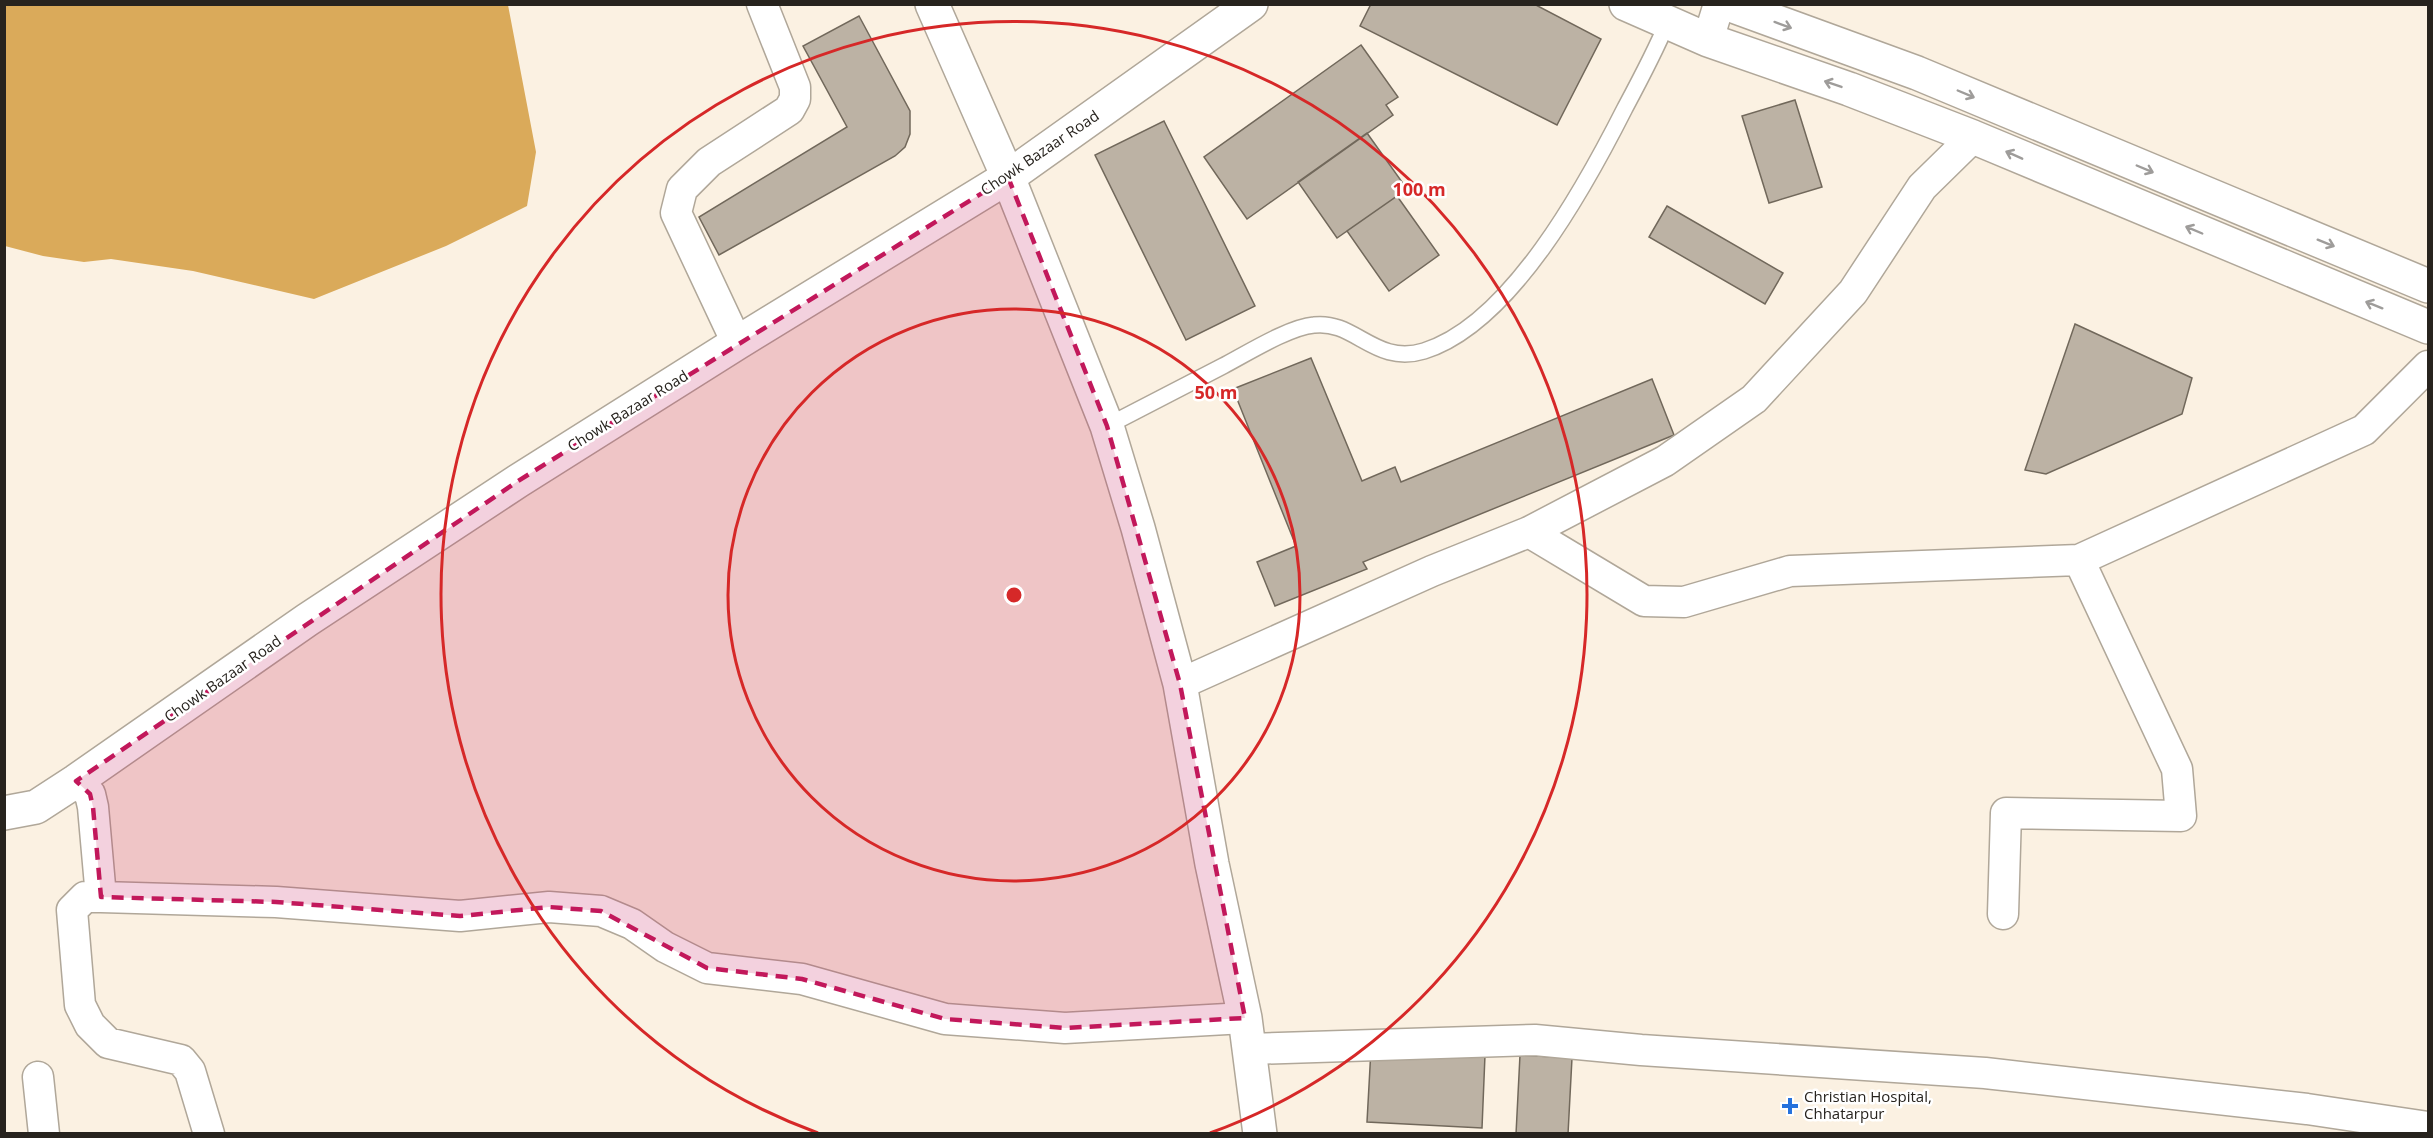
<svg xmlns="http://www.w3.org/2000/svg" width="2433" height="1138" viewBox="0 0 2433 1138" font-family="'Open Sans',sans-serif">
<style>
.water{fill:#daaa5a}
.building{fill:#bcb2a4;stroke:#71685b;stroke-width:1.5}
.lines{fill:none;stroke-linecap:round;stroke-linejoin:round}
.service-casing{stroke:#b0a799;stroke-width:18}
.minor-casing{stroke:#b0a799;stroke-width:33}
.secondary-casing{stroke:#b0a799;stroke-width:36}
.primary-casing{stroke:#b0a799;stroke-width:36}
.trunk-casing{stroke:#b0a799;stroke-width:36}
.service{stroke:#fff;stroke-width:15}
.minor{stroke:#fff;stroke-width:30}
.secondary{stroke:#fff;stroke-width:33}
.primary{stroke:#fff;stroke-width:33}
.trunk{stroke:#fff;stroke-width:33}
.oneway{stroke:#9e9c9a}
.marked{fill:#c2185b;fill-opacity:0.2;stroke:#c2185b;stroke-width:4.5;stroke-dasharray:12 8;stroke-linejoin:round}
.ring{fill:none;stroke:#d62828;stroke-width:3}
.poi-dot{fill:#2672dd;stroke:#fff;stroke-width:2}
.labels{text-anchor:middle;stroke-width:5;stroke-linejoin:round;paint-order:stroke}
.street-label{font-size:15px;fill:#27231e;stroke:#fff}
.poi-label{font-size:15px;fill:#27231e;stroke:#fff;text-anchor:start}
.centre{fill:#d62828;stroke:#fff;stroke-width:3}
.ring-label{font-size:18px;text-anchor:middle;font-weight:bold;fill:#d62828;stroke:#fff;stroke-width:5;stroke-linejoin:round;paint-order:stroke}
</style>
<rect width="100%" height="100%" fill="#fbf1e2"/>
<path class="water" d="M 5,4 L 508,5 L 536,152 L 527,206 L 446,246 L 314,299 L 193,271 L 111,259 L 84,262 L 43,256 L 5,246 Z"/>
<path class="building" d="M 1371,4 L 1534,4 L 1601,39 L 1557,125 L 1360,26 Z
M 859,16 L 910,111 L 910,134 L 905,147 L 895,156 L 719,255 L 699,217 L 847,127 L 803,46 Z
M 1361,45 L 1398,97 L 1386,105 L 1393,115 L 1247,219 L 1204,157 Z
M 1795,100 L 1822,187 L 1769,203 L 1742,116 Z
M 1164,121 L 1255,306 L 1186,340 L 1095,155 Z
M 1367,133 L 1407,189 L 1337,238 L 1298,182 Z
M 1397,196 L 1439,255 L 1389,291 L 1347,231 Z
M 1667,206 L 1783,273 L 1765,304 L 1649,237 Z
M 2075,324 L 2192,378 L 2182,414 L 2046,474 L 2025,470 Z
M 1311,358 L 1362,481 L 1395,467 L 1401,482 L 1652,379 L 1674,435 L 1363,562 L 1367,569 L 1275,606 L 1257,562 L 1296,546 L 1233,389 Z
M 1371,1049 L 1485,1055 L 1482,1128 L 1367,1122 Z
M 1520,1055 L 1572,1058 L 1568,1134 L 1516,1134 Z"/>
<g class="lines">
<g class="service-casing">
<path id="service" d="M 1107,426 C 1146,406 1185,386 1223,366 C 1246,354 1289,327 1314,325 C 1355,320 1375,366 1424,351 C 1511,324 1586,185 1625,108 C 1640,80 1655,52 1667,23"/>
</g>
<g class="minor-casing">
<path id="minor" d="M 1708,40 L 1719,4
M 737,343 L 676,213 L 682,189 L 709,162 L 789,110 L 795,99 L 795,87 L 762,4
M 1529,532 L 1665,461 L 1754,399 L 1853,292 L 1922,187 L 1973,137
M 1180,684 L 1432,571 L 1529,532 L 1644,601 L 1684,602 L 1790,571 L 2079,560 L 2364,430 L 2428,366
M 76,781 L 90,794 L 93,807 L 101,897 L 85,897 L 72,910 L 80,1005 L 90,1025 L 108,1043 L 181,1060 L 190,1071 L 209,1134
M 101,897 L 276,902 L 460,916 L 549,907 L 601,911 L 632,924 L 665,947 L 707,968 L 802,979 L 945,1019 L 1065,1028 L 1245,1018
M 2003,914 L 2006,813 L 2181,816 L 2177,769 L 2079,560
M 1250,1049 L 1535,1040 L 1641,1050 L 1985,1073 L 2307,1109 L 2428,1127
M 38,1077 L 44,1134"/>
</g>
<g class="secondary-casing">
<path id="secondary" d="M 4,813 L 36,807 L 76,781 L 307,620 L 518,481 L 737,343 L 1008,177 L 1251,4"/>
</g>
<g class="primary-casing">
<path id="primary" d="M 1626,4 L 1708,40 L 1849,89 L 1973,137 L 2428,327
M 1728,4 L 1917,73 L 2428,286"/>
</g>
<g class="trunk-casing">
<path id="trunk" d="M 932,4 L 1008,177 L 1107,426 L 1138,528 L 1180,684 L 1212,864 L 1245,1018 L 1260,1134"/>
</g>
<use href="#service" class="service"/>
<use href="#minor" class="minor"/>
<use href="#secondary" class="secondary"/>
<use href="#primary" class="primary"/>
<use href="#trunk" class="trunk"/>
</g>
<defs><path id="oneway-shaft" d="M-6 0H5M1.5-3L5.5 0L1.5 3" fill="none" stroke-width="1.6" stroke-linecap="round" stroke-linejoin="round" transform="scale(1.5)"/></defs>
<g class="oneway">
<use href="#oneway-shaft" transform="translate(1783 25) rotate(20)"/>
<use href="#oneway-shaft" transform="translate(1833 84) rotate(-161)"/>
<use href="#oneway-shaft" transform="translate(1966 94) rotate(23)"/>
<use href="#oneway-shaft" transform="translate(2014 155) rotate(-156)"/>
<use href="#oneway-shaft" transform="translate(2145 169) rotate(23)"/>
<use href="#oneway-shaft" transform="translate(2194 230) rotate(-157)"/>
<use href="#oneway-shaft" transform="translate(2326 243) rotate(22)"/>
<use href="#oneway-shaft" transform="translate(2374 305) rotate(-158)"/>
</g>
<path class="marked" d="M 1008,177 L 1107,426 L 1180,684 L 1245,1018 L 1065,1028 L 945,1019 L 802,979 L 707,968 L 601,911 L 549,907 L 460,916 L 276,902 L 101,897 L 93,807 L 90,794 L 76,781 L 518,481 Z"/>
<g class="ring">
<circle cx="1014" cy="595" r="286"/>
<path d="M818 1133A573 573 0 1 1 1210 1133"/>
</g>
<path class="poi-dot" d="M1787 1097h6v6h6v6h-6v6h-6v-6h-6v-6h6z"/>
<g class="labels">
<g class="street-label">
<text transform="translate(1040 153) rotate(-34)" y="5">Chowk Bazaar Road</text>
<text transform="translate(628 411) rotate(-32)" y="5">Chowk Bazaar Road</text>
<text transform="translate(223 679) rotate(-35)" y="5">Chowk Bazaar Road</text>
</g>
<g class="poi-label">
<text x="1804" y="1102">Christian Hospital,<tspan x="1804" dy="17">Chhatarpur</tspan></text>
</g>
</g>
<circle cx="1014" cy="595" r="9" class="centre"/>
<g class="ring-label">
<text x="1419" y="196">100 m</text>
<text x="1216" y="399">50 m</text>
</g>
<rect width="2433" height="1138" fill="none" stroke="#27231e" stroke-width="12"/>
</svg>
